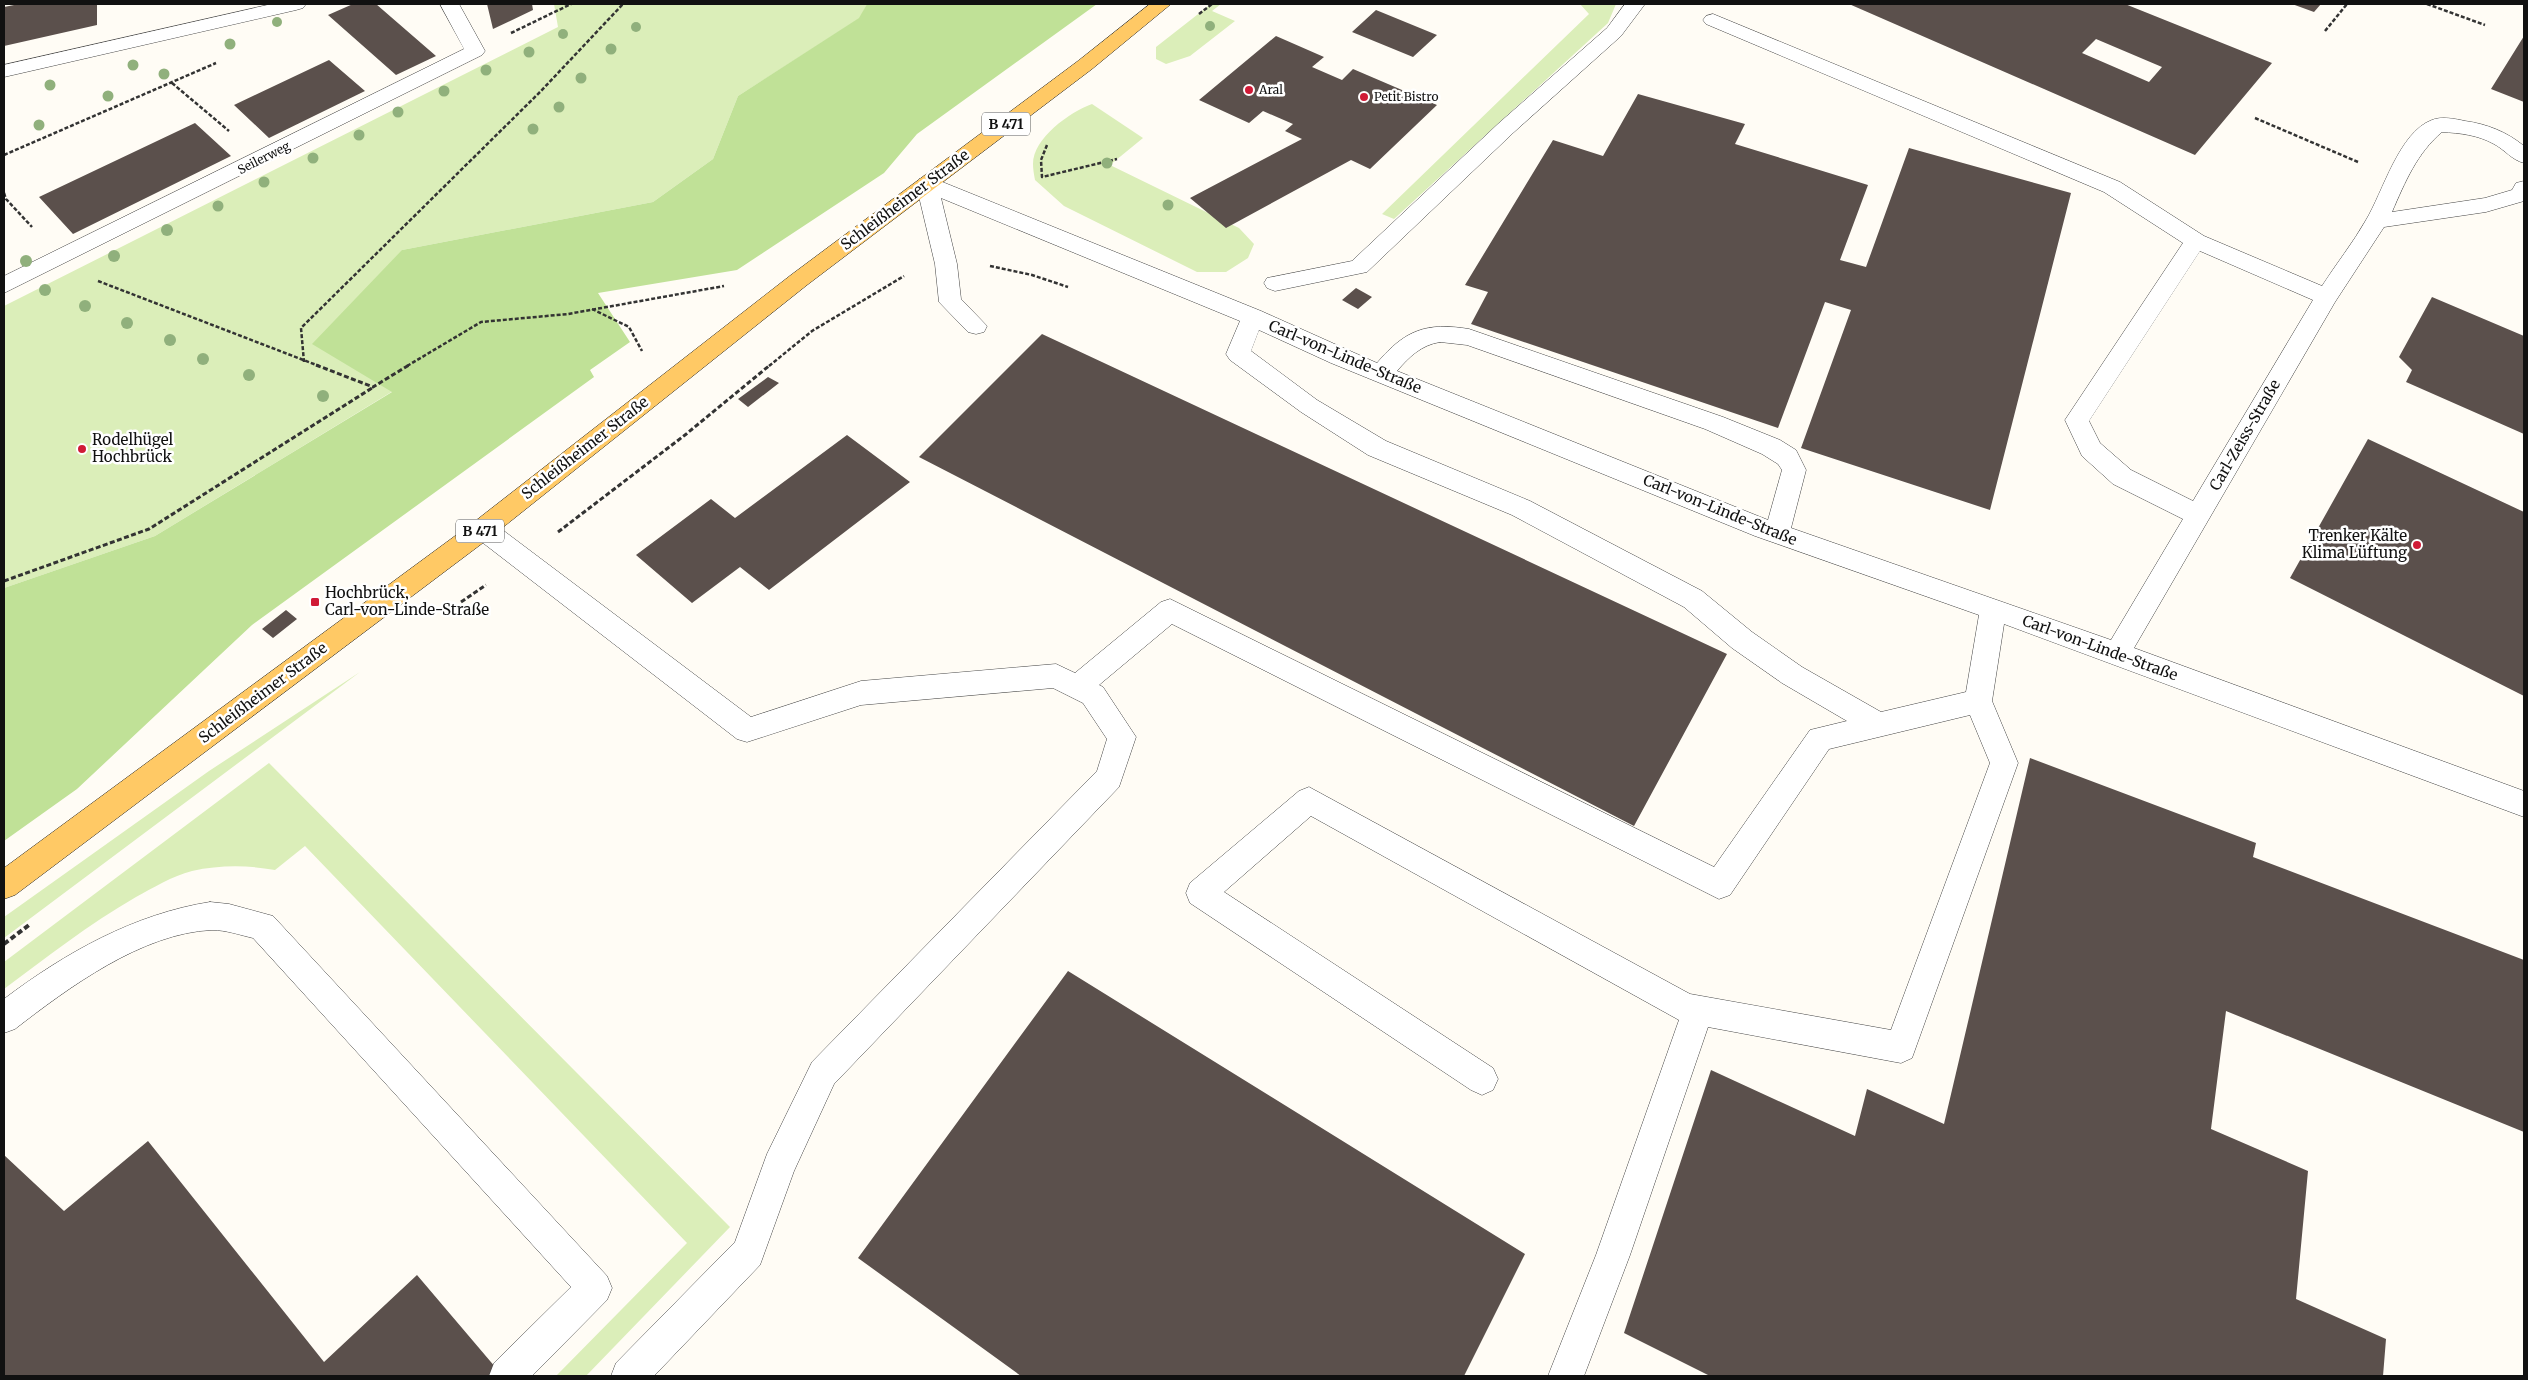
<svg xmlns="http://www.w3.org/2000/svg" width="2528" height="1380" viewBox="0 0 2528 1380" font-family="Merriweather,serif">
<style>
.green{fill:#dbeeb9}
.forest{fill:#c0e197}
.building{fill:#5b504c;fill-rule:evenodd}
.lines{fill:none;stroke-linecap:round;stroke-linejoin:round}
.minor-casing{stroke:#444;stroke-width:1}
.major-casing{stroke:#222;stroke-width:1}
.path-far2{stroke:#333;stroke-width:2.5;stroke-dasharray:4 2;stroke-linecap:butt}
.path-far1{stroke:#333;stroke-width:3;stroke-dasharray:5 2.5;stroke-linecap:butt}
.path{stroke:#333;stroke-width:4;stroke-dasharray:5.5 3;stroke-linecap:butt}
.minor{fill:#fff;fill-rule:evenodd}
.major{fill:#ffc965;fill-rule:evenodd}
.tree{fill:#90b07c}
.poi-dot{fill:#d01a36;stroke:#fff;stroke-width:2}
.labels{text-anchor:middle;stroke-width:5;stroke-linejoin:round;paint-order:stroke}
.far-poi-label{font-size:12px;fill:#111;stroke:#fff;text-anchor:start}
.far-street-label{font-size:12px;fill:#111;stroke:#fff}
.shield{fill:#fff;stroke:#585858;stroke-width:1}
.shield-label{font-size:14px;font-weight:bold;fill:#111}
.street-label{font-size:15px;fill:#111;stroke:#fff}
.poi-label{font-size:15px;fill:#111;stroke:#fff;text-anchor:start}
</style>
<rect width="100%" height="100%" fill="#fffcf5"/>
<path class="green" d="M 554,4 L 867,4 L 860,18 L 738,96 L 713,159 L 653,202 L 402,250 L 393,391 L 155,536 L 4,588 L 4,306 L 558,27 Z
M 1211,4 L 1221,4 L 1212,11 L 1235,21 L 1190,56 L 1166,64 L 1156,59 L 1156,47 Z
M 1580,4 L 1616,4 L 1608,23 L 1394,219 L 1382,214 L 1589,14 Z
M 1092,104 L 1143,138 L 1110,165 L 1239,228 L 1254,244 L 1248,258 L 1226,272 L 1197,272 L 1064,206 L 1035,180 C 1034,175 1033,169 1033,164 C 1033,138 1070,112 1092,104 Z
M 360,672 L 4,938 L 4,917 L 209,771 Z
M 269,763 L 730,1227 L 586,1376 L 556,1376 L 687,1243 L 305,846 L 275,870 C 247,865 220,865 192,871 C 172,876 153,888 136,897 C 89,924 47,957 4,989 L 4,962 Z"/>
<path class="forest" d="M 867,4 L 1097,4 L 917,134 L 884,173 L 737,270 L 598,293 L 630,342 L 590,370 L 594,377 L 252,625 L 77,789 L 4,841 L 4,588 L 155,536 L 392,392 L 312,344 L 402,250 L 653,202 L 713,159 L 738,96 L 859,18 Z"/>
<path class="building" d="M 19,4 L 97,4 L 97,25 L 4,46 L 4,7 Z
M 353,4 L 376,4 L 436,56 L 396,75 L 328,15 Z
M 487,4 L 532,4 L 533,10 L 493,29 Z
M 1849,4 L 2125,4 L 2272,63 L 2195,155 ZM 2096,39 L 2162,67 L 2149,82 L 2082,53 Z
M 2292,4 L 2321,4 L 2314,12 Z
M 1376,10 L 1437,35 L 1413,57 L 1352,32 Z
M 1276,36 L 1324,57 L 1312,67 L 1342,80 L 1353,69 L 1437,105 L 1370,169 L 1351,160 L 1226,228 L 1190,198 L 1302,139 L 1285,131 L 1293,124 L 1263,111 L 1249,123 L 1199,100 Z
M 2524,36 L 2524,102 L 2491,89 Z
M 329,60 L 365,91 L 269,138 L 234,105 Z
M 1638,94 L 1745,124 L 1735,144 L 1868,185 L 1840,260 L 1866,267 L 1909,148 L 2071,193 L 1990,510 L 1801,448 L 1851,310 L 1825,302 L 1778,428 L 1471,324 L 1488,292 L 1465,285 L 1553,140 L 1603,156 Z
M 195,123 L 231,156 L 73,234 L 39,197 Z
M 1356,288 L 1372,297 L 1358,309 L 1342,300 Z
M 2432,297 L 2524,336 L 2524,434 L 2406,382 L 2412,370 L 2399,357 Z
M 1042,334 L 1727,654 L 1634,826 L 919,457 Z
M 768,377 L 779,383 L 748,407 L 738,399 Z
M 847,435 L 910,482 L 769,590 L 740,567 L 692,603 L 636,555 L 711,499 L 735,518 Z
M 2368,439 L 2524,512 L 2524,696 L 2290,578 Z
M 286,610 L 297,619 L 273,638 L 262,629 Z
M 2030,758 L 2256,843 L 2253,857 L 2524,960 L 2524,1132 L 2226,1011 L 2211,1129 L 2308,1171 L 2296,1299 L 2386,1339 L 2383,1376 L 1710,1376 L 1624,1333 L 1711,1070 L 1855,1136 L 1867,1089 L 1944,1124 Z
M 1068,971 L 1525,1254 L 1464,1376 L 1021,1376 L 858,1258 Z
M 148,1141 L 324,1362 L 417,1275 L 496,1368 L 488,1376 L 4,1376 L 4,1155 L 64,1211 Z"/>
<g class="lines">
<g class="minor-casing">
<path id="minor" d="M 272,4 L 306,4 L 303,8 L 296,10 L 4,77 L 4,65 Z
M 440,4 L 459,4 L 485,51 L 482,55 L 4,293 L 4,276 L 464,49 Z
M 1625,4 L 1645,4 L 1621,36 L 1513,133 L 1367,272 L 1275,291 L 1267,288 L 1264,283 L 1267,278 L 1352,261 L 1499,123 L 1607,28 Z
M 1713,14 L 2120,182 L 2204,236 L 2322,286 C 2336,264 2353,243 2366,220 C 2383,192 2399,132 2432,120 C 2441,116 2456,119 2465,121 C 2487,124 2507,132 2524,146 L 2524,163 C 2512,160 2505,150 2494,144 C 2478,135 2460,133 2442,132 C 2417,153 2405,182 2392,212 L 2485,198 L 2512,190 L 2516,183 L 2524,181 L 2524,201 L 2486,212 L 2384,227 L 2335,302 L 2134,648 L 2524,791 L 2524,817 L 2004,624 L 1992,701 L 2018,763 L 1912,1058 L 1901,1063 L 1708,1027 L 1630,1255 L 1584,1376 L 1548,1376 L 1596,1255 L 1679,1020 L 1311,816 L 1224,892 L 1493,1068 L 1498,1079 L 1493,1090 L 1482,1095 L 1471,1090 L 1190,903 L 1186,893 L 1190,883 L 1299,791 L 1309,787 L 1690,994 L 1891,1030 L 1990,763 L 1970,715 L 1829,749 L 1730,895 L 1719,899 L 1172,624 L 1099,685 L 1103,687 L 1136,737 L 1119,787 L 834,1084 L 794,1171 L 760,1265 L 654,1376 L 611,1376 L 616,1363 L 735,1242 L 767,1154 L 812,1062 L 1097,771 L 1107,739 L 1083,703 L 1053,688 L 861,705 L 747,742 L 737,739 L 474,536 L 470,529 L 474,522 L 483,519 L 492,522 L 751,717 L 861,681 L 1056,664 L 1075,673 L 1161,602 L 1170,599 L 1714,867 L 1810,730 L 1847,721 L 1782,683 L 1732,648 L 1684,607 L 1512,515 L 1368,455 L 1301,412 L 1230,360 L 1226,354 L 1240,321 L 941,198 L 957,264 L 961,299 L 987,326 L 984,332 L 976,334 L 968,332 L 939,302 L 935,264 L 916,184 L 919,179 L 927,177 L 935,179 L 1261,311 L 1377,363 C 1405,330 1426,322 1469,329 L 1723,417 L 1780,440 L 1796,450 L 1806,470 L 1791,528 L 2111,640 L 2183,519 L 2113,484 L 2082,456 L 2065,420 L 2183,243 L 2104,192 L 1706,24 L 1703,20 L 1706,16 ZM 2200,251 L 2313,300 L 2193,501 L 2131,470 L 2100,443 L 2089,421 ZM 1259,330 L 1331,363 L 1755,536 L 1979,615 L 1966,692 L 1881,712 L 1802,667 L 1752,632 L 1702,591 L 1530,501 L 1386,441 L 1317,400 L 1251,351 ZM 1440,342 L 1467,345 L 1705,429 L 1762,454 L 1778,464 L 1782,470 L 1768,520 L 1397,371 C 1409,357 1421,345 1440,342 Z
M 210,902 L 229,904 L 273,916 L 607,1276 L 612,1288 L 607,1300 L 532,1376 L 489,1376 L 494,1363 L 571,1287 L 253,938 C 240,935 226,930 212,930 C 142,933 68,988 15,1029 L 4,1033 L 4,999 C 65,953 134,914 210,902 Z"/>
</g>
<g class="major-casing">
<path id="major" d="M 1150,4 L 1171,4 L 1092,69 L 807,285 L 492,536 L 15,895 L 4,899 L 4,868 L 474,522 L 791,275 L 1078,61 Z"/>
</g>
<path class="path-far2" d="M 2427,4 L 2485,25
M 1199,14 L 1212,4
M 2325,31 L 2347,4
M 511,33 L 571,4
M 172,83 L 229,131
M 2255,118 L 2358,162
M 1047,145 L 1041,160 L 1042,177 L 1117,159
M 4,155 L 216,63
M 4,193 L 6,199 L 32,227
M 990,266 L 1032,275 L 1068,287
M 98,281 L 319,366
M 592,309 L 629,327 L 642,351
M 304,362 L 301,328 L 541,91 L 623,4
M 407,366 L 481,322 L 568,314 L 724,286
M 769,366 L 812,331 L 904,276"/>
<path class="path-far1" d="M 316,365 L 373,387 L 409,365
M 558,532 L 685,435 L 770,365
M 4,581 L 149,529 L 372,388
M 461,602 L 486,585"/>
<path class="path" d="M 4,944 L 29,925"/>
<use href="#minor" class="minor"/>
<use href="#major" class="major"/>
</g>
<g class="tree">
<circle cx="277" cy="22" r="5"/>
<circle cx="1210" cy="26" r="5"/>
<circle cx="636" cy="27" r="5"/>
<circle cx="563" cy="34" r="5"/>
<circle cx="230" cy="44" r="5.5"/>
<circle cx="611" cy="49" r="5.5"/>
<circle cx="529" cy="52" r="5.5"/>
<circle cx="133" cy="65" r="5.5"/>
<circle cx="486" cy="70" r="5.5"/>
<circle cx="164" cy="74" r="5.5"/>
<circle cx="581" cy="78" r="5.5"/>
<circle cx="50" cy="85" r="5.5"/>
<circle cx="444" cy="91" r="5.5"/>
<circle cx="108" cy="96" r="5.5"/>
<circle cx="559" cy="107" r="5.5"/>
<circle cx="398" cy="112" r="5.5"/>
<circle cx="39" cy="125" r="5.5"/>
<circle cx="533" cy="129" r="5.5"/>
<circle cx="359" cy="135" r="5.5"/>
<circle cx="313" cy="158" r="5.5"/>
<circle cx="1107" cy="163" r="5.5"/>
<circle cx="264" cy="182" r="5.5"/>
<circle cx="1168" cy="205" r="5.5"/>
<circle cx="218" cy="206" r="5.5"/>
<circle cx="167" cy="230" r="6"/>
<circle cx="114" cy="256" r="6"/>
<circle cx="26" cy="261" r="6"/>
<circle cx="45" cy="290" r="6"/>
<circle cx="85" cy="306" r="6"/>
<circle cx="127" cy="323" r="6"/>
<circle cx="170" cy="340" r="6"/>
<circle cx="203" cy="359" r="6"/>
<circle cx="249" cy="375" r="6"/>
<circle cx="323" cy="396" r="6"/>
</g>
<g class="poi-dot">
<circle cx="1249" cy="90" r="5"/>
<circle cx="1364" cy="97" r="5"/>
<circle cx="82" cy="449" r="5"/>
<circle cx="2417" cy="545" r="5"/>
<rect x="310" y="597" width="10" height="10" rx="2.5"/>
</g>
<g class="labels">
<g class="far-poi-label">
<text x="1259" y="94">Aral</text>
<text x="1374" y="101">Petit Bistro</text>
</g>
<g class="far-street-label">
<text transform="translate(264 158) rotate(-27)" y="4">Seilerweg</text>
</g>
<g class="shield">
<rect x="982" y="112.5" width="48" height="23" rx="4"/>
<rect x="456" y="519.5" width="48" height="23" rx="4"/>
</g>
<g class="shield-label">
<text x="1006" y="129">B 471</text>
<text x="480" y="536">B 471</text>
</g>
<g class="street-label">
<text transform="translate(905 200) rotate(-37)" y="5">Schleißheimer Straße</text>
<text transform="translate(1345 357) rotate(23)" y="5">Carl-von-Linde-Straße</text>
<text transform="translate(2245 435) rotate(-60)" y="5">Carl-Zeiss-Straße</text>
<text transform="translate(585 448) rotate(-38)" y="5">Schleißheimer Straße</text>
<text transform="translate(1720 510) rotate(22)" y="5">Carl-von-Linde-Straße</text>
<text transform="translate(2100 648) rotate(20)" y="5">Carl-von-Linde-Straße</text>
<text transform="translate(263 693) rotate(-37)" y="5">Schleißheimer Straße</text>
</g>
<g class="poi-label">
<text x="92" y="445">Rodelhügel<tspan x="92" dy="17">Hochbrück</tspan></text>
<text x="2407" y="541" text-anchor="end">Trenker Kälte<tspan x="2407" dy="17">Klima Lüftung</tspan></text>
<text x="325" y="598">Hochbrück,<tspan x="325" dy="17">Carl-von-Linde-Straße</tspan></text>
</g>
</g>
<rect width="2528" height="1380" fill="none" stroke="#111111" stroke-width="10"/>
</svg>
